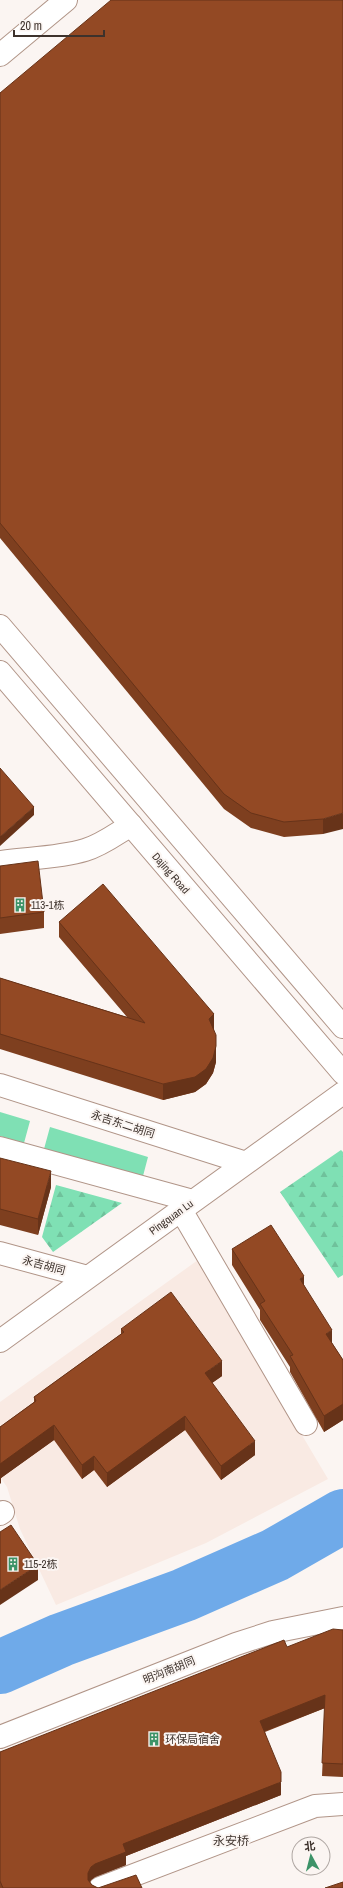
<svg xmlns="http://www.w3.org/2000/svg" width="343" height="1888" viewBox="0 0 343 1888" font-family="'Archivo Narrow','Noto Sans SC',sans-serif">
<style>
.built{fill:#f9eae3}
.grass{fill:#7fe0b4}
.forest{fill:url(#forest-firs)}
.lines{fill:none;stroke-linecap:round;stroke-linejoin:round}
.river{stroke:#6faae9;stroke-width:54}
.minor-casing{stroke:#b19588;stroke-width:24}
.major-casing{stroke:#b19588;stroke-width:24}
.minor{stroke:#fff;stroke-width:22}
.major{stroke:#fff;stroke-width:22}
.wall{fill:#7e3f1f}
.shaded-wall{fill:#673319}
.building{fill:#934924;stroke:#673319}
.labels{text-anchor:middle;stroke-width:4;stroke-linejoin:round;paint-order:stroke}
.street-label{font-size:11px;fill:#3d322c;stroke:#fbf5f2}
.poi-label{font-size:11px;fill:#3d322c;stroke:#fbf5f2;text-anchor:start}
.neighbourhood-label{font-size:12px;fill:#3d322c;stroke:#fbf5f2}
</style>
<defs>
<pattern id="forest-firs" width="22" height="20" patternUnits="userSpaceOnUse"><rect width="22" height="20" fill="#7fe0b4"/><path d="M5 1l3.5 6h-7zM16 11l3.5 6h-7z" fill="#6fc19b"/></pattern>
</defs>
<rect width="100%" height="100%" fill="#fbf5f2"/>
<path class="built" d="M 198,1260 L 328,1479 L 206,1543 L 56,1605 L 20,1529 L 7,1487 L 0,1477 L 0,1402 Z"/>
<path class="grass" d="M 0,1112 L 30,1121 L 24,1143 L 0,1136 Z
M 50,1127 L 148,1157 L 143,1176 L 44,1149 Z"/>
<path class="forest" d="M 341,1150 L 343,1152 L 343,1275 L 338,1278 L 280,1192 Z
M 56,1185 L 122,1203 L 53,1252 L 42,1237 Z"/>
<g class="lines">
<path class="river" d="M 0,1667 L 61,1640 L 184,1595 L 275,1555 L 343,1516"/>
<g class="minor-casing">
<path id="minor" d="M 0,55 L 66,0
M 0,862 C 28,858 58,858 85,850 C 102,845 116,834 131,825
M 0,1085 L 246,1163
M 0,1148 L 193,1201
M 181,1210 L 306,1424
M 0,1253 L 88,1277
M 0,1341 L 343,1093
M 0,1514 L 3,1512
M 0,1737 L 236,1644 L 273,1632 L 343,1618
M 100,1888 L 315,1806 L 343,1804"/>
</g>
<g class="major-casing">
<path id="major" d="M 0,626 L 343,1027
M 0,672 L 343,1073"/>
</g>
<use href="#minor" class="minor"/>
<use href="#major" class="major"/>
</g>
<path class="wall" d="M 343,0 L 323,834 L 284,837 L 251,828 L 224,809 L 0,538 L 0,93 Z
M 0,866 L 44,912 L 44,928 L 0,934 Z
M 59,922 L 214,1029 L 214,1030 L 216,1062 L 213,1073 L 206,1084 L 195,1092 L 163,1100 L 0,1049 L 0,978 L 127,1017 L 59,937 Z
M 0,1158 L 51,1187 L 38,1235 L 0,1225 Z
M 232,1249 L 304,1285 L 332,1343 L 343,1360 L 343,1420 L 324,1432 L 290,1372 L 290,1367 L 260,1320 L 260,1310 L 232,1265 Z
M 121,1329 L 222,1376 L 212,1383 L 255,1455 L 221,1480 L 185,1430 L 107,1487 L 94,1470 L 82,1479 L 54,1440 L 1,1478 L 1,1483 L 0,1427 L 34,1402 L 34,1397 L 121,1334 Z
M 343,1630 L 343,1777 L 322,1776 L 325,1708 L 265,1732 L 281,1795 L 126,1856 L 126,1865 L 95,1877 L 91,1880 L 90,1882 L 92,1885 L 98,1888 L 142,1888 L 0,1888 L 0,1752 L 287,1647 Z"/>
<path class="shaded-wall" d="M 34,807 L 34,815 L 0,846 L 0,837 Z
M 343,813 L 343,829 L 323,834 L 323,819 Z
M 214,1014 L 214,1029 L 209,1034 L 209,1019 Z
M 216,1046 L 216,1062 L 213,1073 L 206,1084 L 195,1092 L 163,1100 L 163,1084 Z
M 51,1171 L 51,1187 L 38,1235 L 38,1219 Z
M 304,1276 L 304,1292 L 300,1279 Z
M 332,1330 L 332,1346 L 326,1334 Z
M 222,1361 L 222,1376 L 205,1388 L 205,1373 Z
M 343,1404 L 343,1420 L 324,1432 L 324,1416 Z
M 185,1416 L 185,1430 L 107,1487 L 107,1473 Z
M 54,1425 L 54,1440 L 1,1478 L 1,1483 L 0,1484 L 0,1464 Z
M 255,1441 L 255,1455 L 221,1480 L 221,1466 Z
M 94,1456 L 94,1470 L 82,1479 L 82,1465 Z
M 38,1565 L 38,1580 L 0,1605 L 0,1590 Z
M 325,1695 L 325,1708 L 260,1733 L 260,1721 Z
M 281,1782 L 281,1795 L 126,1856 L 126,1865 L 95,1877 L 91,1880 L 88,1886 L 88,1873 L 91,1867 L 123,1844 Z"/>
<path class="building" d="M 111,0 L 343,0 L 343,813 L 323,819 L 284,822 L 251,813 L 224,794 L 0,523 L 0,93 Z
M 0,768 L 34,807 L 0,837 Z
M 38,861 L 44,912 L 0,918 L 0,866 Z
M 103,884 L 214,1014 L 209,1019 L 216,1035 L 216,1046 L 213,1058 L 206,1069 L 195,1077 L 163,1084 L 0,1034 L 0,978 L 145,1023 L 59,922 Z
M 0,1158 L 51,1171 L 38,1219 L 0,1209 Z
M 271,1225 L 304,1276 L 300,1279 L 332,1330 L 326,1334 L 343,1360 L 343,1404 L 324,1416 L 290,1356 L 293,1355 L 260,1304 L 265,1301 L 232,1249 Z
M 171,1292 L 222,1361 L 205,1373 L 255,1441 L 221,1466 L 185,1416 L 107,1473 L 94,1456 L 82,1465 L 54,1425 L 0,1464 L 0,1427 L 36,1401 L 34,1397 L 124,1332 L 121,1329 Z
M 11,1525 L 38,1565 L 0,1590 L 0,1532 Z
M 333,1629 L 343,1630 L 343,1764 L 322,1763 L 325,1695 L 260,1721 L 281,1772 L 281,1782 L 123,1844 L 126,1852 L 95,1864 L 91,1867 L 88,1873 L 88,1880 L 92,1885 L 98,1888 L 136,1875 L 142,1888 L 3,1888 L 0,1881 L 0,1752 L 284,1640 L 287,1647 Z
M 343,1882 L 343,1888 L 325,1888 Z"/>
<defs>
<g id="building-bare" transform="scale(1.08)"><path d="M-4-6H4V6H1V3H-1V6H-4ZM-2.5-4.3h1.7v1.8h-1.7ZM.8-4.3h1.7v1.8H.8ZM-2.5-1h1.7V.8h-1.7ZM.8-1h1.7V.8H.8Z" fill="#3c9368" stroke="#fbf5f2" stroke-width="2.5" paint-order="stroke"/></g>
</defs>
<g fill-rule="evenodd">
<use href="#building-bare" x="20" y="905"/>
<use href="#building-bare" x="13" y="1564"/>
<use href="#building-bare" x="154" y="1739"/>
</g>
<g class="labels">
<g class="street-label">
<text transform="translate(171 873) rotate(49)" y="4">Dajing Road</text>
<text transform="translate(123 1124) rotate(18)" y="4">永吉东二胡同</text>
<text transform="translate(171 1217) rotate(-36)" y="4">Pingquan Lu</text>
<text transform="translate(44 1265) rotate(15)" y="4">永吉胡同</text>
<text transform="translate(169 1670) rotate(-22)" y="4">明沟南胡同</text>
</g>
<g class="poi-label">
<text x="31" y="909">113-1栋</text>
<text x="24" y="1568">115-2栋</text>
<text x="165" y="1743">环保局宿舍</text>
</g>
<g class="neighbourhood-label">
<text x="231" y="1845">永安桥</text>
</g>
</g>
<g transform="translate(311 1856) rotate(353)"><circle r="19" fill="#fbf5f2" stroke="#afa7a3"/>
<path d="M0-3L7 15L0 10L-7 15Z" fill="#3c9368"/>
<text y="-6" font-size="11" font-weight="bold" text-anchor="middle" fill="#3d322c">北</text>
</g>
<path d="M14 30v6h90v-6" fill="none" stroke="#3d322c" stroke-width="2"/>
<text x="20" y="30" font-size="12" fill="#3d322c" stroke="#fbf5f2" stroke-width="3" paint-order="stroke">20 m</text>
</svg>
